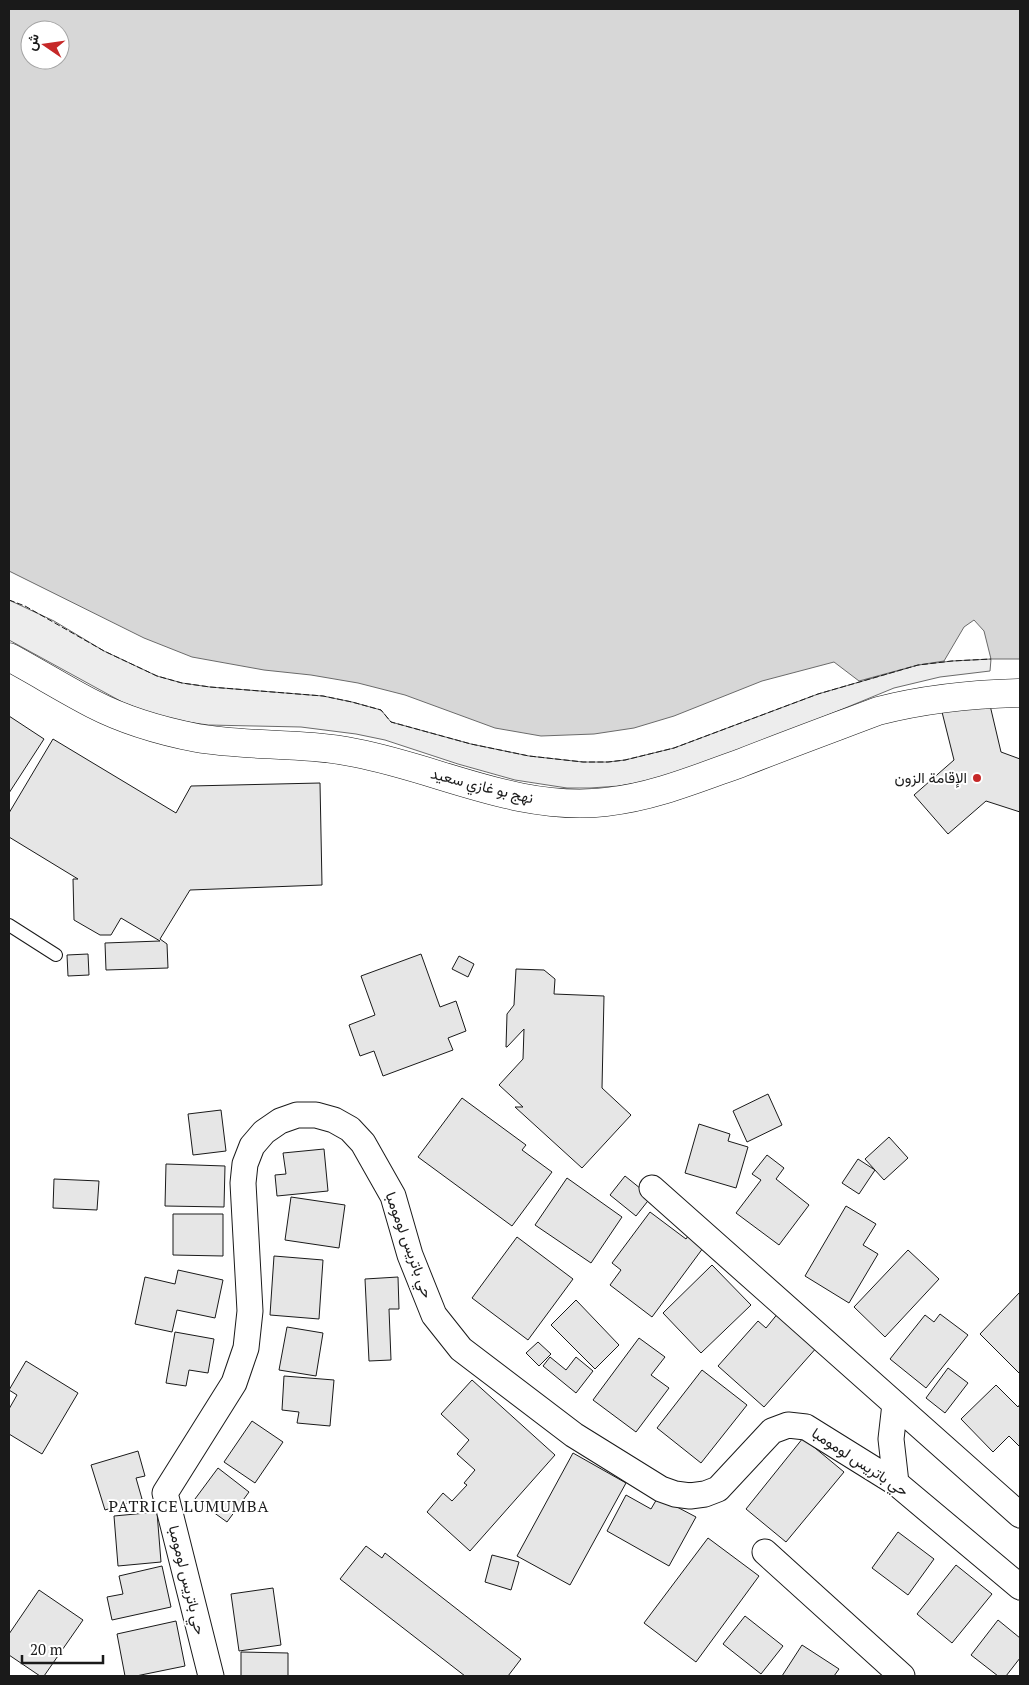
<svg xmlns="http://www.w3.org/2000/svg" width="1029" height="1685" viewBox="0 0 1029 1685" font-family="'PT Serif',Vazirmatn,serif">
<style>
.built{fill:#ededed;stroke:#6a6a6a}
.water{fill:#d7d7d7;stroke:#6a6a6a;fill-rule:evenodd}
.building{fill:#e6e6e6;stroke:#1a1a1a}
.lines{fill:none;stroke-linecap:round;stroke-linejoin:round}
.service-casing{stroke:#1a1a1a;stroke-width:14}
.minor-casing{stroke:#1a1a1a;stroke-width:27}
.tertiary-casing{stroke:#1a1a1a;stroke-width:29}
.service{stroke:#fff;stroke-width:12}
.minor{stroke:#fff;stroke-width:25}
.tertiary{stroke:#fff;stroke-width:28}
.fence{stroke:#1a1a1a;stroke-width:1;stroke-dasharray:6 2.5;stroke-linecap:butt}
.poi-dot{fill:#c62828;stroke:#fff;stroke-width:2}
.labels{text-anchor:middle;stroke-width:4;stroke-linejoin:round;paint-order:stroke}
.poi-label{font-size:15px;fill:#1a1a1a;stroke:#fff;text-anchor:end}
.street-label{font-size:15px;fill:#1a1a1a;stroke:#fff}
.neighbourhood-label{font-size:16px;letter-spacing:1px;fill:#1a1a1a;stroke:#fff}
</style>
<rect width="100%" height="100%" fill="#fff"/>
<path class="built" d="M 9,600 L 54,621 L 104,651 L 157,676 L 182,683 L 210,687 L 323,696 L 352,702 L 381,710 L 391,722 L 471,744 L 529,756 L 583,762 L 608,762 L 625,760 L 674,748 L 818,694 L 918,665 L 952,661 L 991,659 L 990,671 L 940,677 L 894,688 L 689,772 L 661,779 L 619,786 L 590,788 L 567,788 L 515,780 L 458,764 L 385,740 L 356,734 L 301,727 L 208,725 L 167,719 L 124,703 L 9,640 Z"/>
<path class="water" d="M 9,9 L 1020,9 L 1020,659 L 991,659 L 984,631 L 974,620 L 964,627 L 944,661 L 918,665 L 859,681 L 834,662 L 762,681 L 674,716 L 634,728 L 594,734 L 541,736 L 495,728 L 405,695 L 358,683 L 311,675 L 264,670 L 192,657 L 144,638 L 9,571 ZM 30,30 L 60,30 L 60,60 L 30,60 Z"/>
<path class="building" d="M 989,701 L 1001,752 L 1020,759 L 1020,812 L 986,801 L 948,834 L 914,795 L 954,760 L 942,712 Z
M 9,716 L 44,739 L 9,793 Z
M 53,739 L 176,813 L 191,786 L 320,783 L 322,885 L 190,890 L 160,939 L 167,944 L 168,968 L 106,970 L 105,943 L 160,941 L 121,918 L 111,935 L 100,935 L 74,920 L 73,879 L 78,879 L 9,837 L 9,813 Z
M 88,954 L 89,975 L 68,976 L 67,955 Z
M 421,954 L 440,1007 L 456,1001 L 466,1031 L 448,1038 L 453,1050 L 383,1076 L 374,1051 L 360,1056 L 349,1025 L 375,1015 L 361,976 Z
M 459,956 L 474,964 L 468,977 L 452,969 Z
M 516,969 L 544,970 L 555,979 L 554,994 L 604,996 L 602,1088 L 631,1115 L 582,1168 L 515,1107 L 523,1107 L 499,1085 L 523,1059 L 524,1029 L 507,1047 L 506,1047 L 507,1014 L 514,1005 Z
M 768,1094 L 782,1125 L 747,1142 L 733,1111 Z
M 462,1098 L 526,1145 L 522,1150 L 552,1172 L 512,1226 L 418,1157 Z
M 221,1110 L 226,1151 L 193,1155 L 188,1114 Z
M 699,1124 L 730,1134 L 728,1141 L 748,1147 L 736,1188 L 685,1173 Z
M 889,1137 L 908,1158 L 884,1180 L 865,1159 Z
M 324,1149 L 328,1191 L 277,1196 L 275,1175 L 286,1174 L 283,1153 Z
M 767,1155 L 784,1168 L 776,1179 L 809,1205 L 779,1245 L 736,1213 L 761,1180 L 752,1174 Z
M 858,1159 L 875,1170 L 859,1194 L 842,1183 Z
M 166,1164 L 225,1166 L 224,1207 L 165,1206 Z
M 625,1176 L 651,1197 L 636,1216 L 610,1195 Z
M 567,1178 L 622,1217 L 591,1263 L 535,1225 Z
M 54,1179 L 99,1181 L 97,1210 L 53,1208 Z
M 291,1197 L 345,1205 L 339,1248 L 285,1240 Z
M 846,1206 L 876,1224 L 863,1245 L 878,1254 L 849,1303 L 805,1276 Z
M 650,1212 L 686,1239 L 688,1236 L 703,1248 L 652,1317 L 610,1285 L 621,1270 L 612,1263 Z
M 173,1214 L 223,1214 L 223,1256 L 173,1255 Z
M 517,1237 L 573,1279 L 528,1340 L 472,1298 Z
M 908,1250 L 939,1279 L 885,1337 L 854,1307 Z
M 274,1256 L 323,1260 L 319,1319 L 270,1315 Z
M 712,1265 L 751,1305 L 701,1353 L 663,1313 Z
M 178,1270 L 223,1280 L 215,1318 L 177,1310 L 172,1332 L 135,1324 L 145,1277 L 175,1284 Z
M 398,1277 L 399,1309 L 389,1309 L 391,1360 L 369,1361 L 365,1279 Z
M 1020,1292 L 1020,1374 L 980,1334 Z
M 576,1300 L 619,1345 L 595,1369 L 551,1325 Z
M 779,1312 L 818,1346 L 764,1407 L 718,1366 L 758,1321 L 766,1328 Z
M 940,1314 L 968,1335 L 926,1388 L 890,1359 L 925,1315 L 934,1322 Z
M 287,1327 L 323,1333 L 316,1376 L 279,1370 Z
M 175,1332 L 214,1339 L 208,1373 L 189,1370 L 186,1386 L 166,1383 Z
M 639,1338 L 665,1357 L 651,1375 L 669,1388 L 636,1432 L 593,1400 Z
M 538,1342 L 551,1354 L 539,1366 L 526,1353 Z
M 550,1357 L 566,1370 L 576,1357 L 593,1371 L 576,1393 L 543,1366 Z
M 26,1361 L 78,1393 L 42,1454 L 9,1434 L 9,1409 L 17,1395 L 9,1390 Z
M 948,1368 L 968,1383 L 945,1413 L 926,1398 Z
M 702,1370 L 747,1405 L 701,1463 L 657,1428 Z
M 284,1376 L 334,1380 L 330,1426 L 297,1423 L 299,1412 L 282,1410 Z
M 472,1380 L 555,1455 L 470,1551 L 427,1512 L 443,1493 L 452,1501 L 467,1485 L 464,1483 L 475,1470 L 457,1454 L 469,1440 L 441,1414 Z
M 996,1385 L 1018,1407 L 1020,1404 L 1020,1444 L 1019,1446 L 1009,1436 L 993,1452 L 961,1419 Z
M 252,1421 L 283,1442 L 255,1483 L 224,1462 Z
M 803,1438 L 844,1472 L 786,1542 L 746,1509 Z
M 138,1451 L 145,1476 L 136,1478 L 142,1499 L 105,1510 L 91,1465 Z
M 573,1453 L 626,1483 L 570,1585 L 517,1556 Z
M 218,1468 L 249,1492 L 227,1522 L 195,1499 Z
M 626,1495 L 651,1509 L 658,1497 L 696,1517 L 669,1566 L 607,1531 Z
M 157,1512 L 161,1562 L 118,1566 L 114,1516 Z
M 898,1532 L 934,1559 L 908,1595 L 872,1568 Z
M 708,1538 L 759,1576 L 696,1662 L 644,1623 Z
M 366,1546 L 382,1558 L 385,1553 L 521,1659 L 508,1676 L 465,1676 L 340,1579 Z
M 492,1555 L 519,1562 L 511,1590 L 485,1582 Z
M 956,1565 L 992,1594 L 952,1643 L 917,1614 Z
M 162,1566 L 171,1607 L 112,1620 L 107,1597 L 123,1594 L 119,1576 Z
M 273,1588 L 281,1645 L 239,1651 L 231,1594 Z
M 39,1590 L 83,1620 L 44,1676 L 40,1676 L 9,1655 L 9,1634 Z
M 745,1616 L 783,1646 L 761,1674 L 723,1644 Z
M 998,1620 L 1020,1638 L 1020,1658 L 1006,1676 L 998,1676 L 971,1655 Z
M 176,1621 L 185,1666 L 136,1676 L 125,1676 L 117,1634 Z
M 802,1645 L 839,1669 L 834,1676 L 782,1676 Z
M 241,1652 L 288,1653 L 288,1676 L 241,1676 Z"/>
<g class="lines">
<g class="service-casing">
<path id="service" d="M 9,925 L 56,955"/>
</g>
<g class="minor-casing">
<path id="minor" d="M 652,1188 L 1020,1515
M 895,1404 L 891,1439 L 896,1483
M 765,1552 L 902,1676
M 211,1676 L 165,1493 L 234,1383 L 246,1348 L 250,1311 L 243,1183 L 245,1164 L 252,1146 L 264,1132 L 280,1121 L 297,1115 L 316,1115 L 334,1120 L 350,1129 L 363,1143 L 393,1196 L 410,1255 L 434,1315 L 461,1349 L 574,1435 L 661,1489 L 675,1494 L 690,1496 L 705,1494 L 718,1489 L 772,1431 L 788,1425 L 806,1427 L 896,1483 L 1020,1587"/>
</g>
<g class="tertiary-casing">
<path id="tertiary" d="M 9,657 C 37,672 64,689 93,704 C 124,720 161,731 197,738 C 249,747 303,742 356,753 C 440,769 518,812 606,802 C 653,797 696,779 741,763 C 787,745 833,728 878,711 C 925,699 972,694 1020,693"/>
</g>
<use href="#service" class="service"/>
<use href="#minor" class="minor"/>
<use href="#tertiary" class="tertiary"/>
<path class="fence" d="M 9,600 L 25,606 L 104,651 L 157,676 L 182,683 L 210,687 L 323,696 L 352,702 L 381,710 L 391,722 L 471,744 L 529,756 L 583,762 L 608,762 L 625,760 L 674,748 L 818,694 L 918,665 L 952,661 L 991,659"/>
</g>
<circle class="poi-dot" cx="977" cy="778" r="5"/>
<g class="labels">
<g class="poi-label">
<text x="967" y="783">الإقامة الزون</text>
</g>
<g class="street-label">
<text transform="translate(482 786) rotate(14)" y="5">نهج بو غازي سعيد</text>
<text transform="translate(409 1245) rotate(70)" y="5">حي باتريس لومومبا</text>
<text transform="translate(860 1462) rotate(33)" y="5">حي باتريس لومومبا</text>
<text transform="translate(187 1580) rotate(76)" y="5">حي باتريس لومومبا</text>
</g>
<g class="neighbourhood-label">
<text x="189" y="1512">PATRICE LUMUMBA</text>
</g>
</g>
<rect width="1029" height="1685" fill="none" stroke="#1a1a1a" stroke-width="20"/>
<g transform="translate(45 45) rotate(283)"><circle r="24" fill="#ffffff" stroke="#a3a3a3"/>
<path d="M0-4L9 19L0 12L-9 19Z" fill="#c62828"/>
<text y="-8" font-size="14" font-weight="bold" text-anchor="middle" fill="#1a1a1a">ش</text>
</g>
<path d="M22 1655v8h81v-8" fill="none" stroke="#1a1a1a" stroke-width="2.5"/>
<text x="30" y="1655" font-size="15" fill="#1a1a1a" stroke="#ffffff" stroke-width="4" paint-order="stroke">20 m</text>
</svg>
